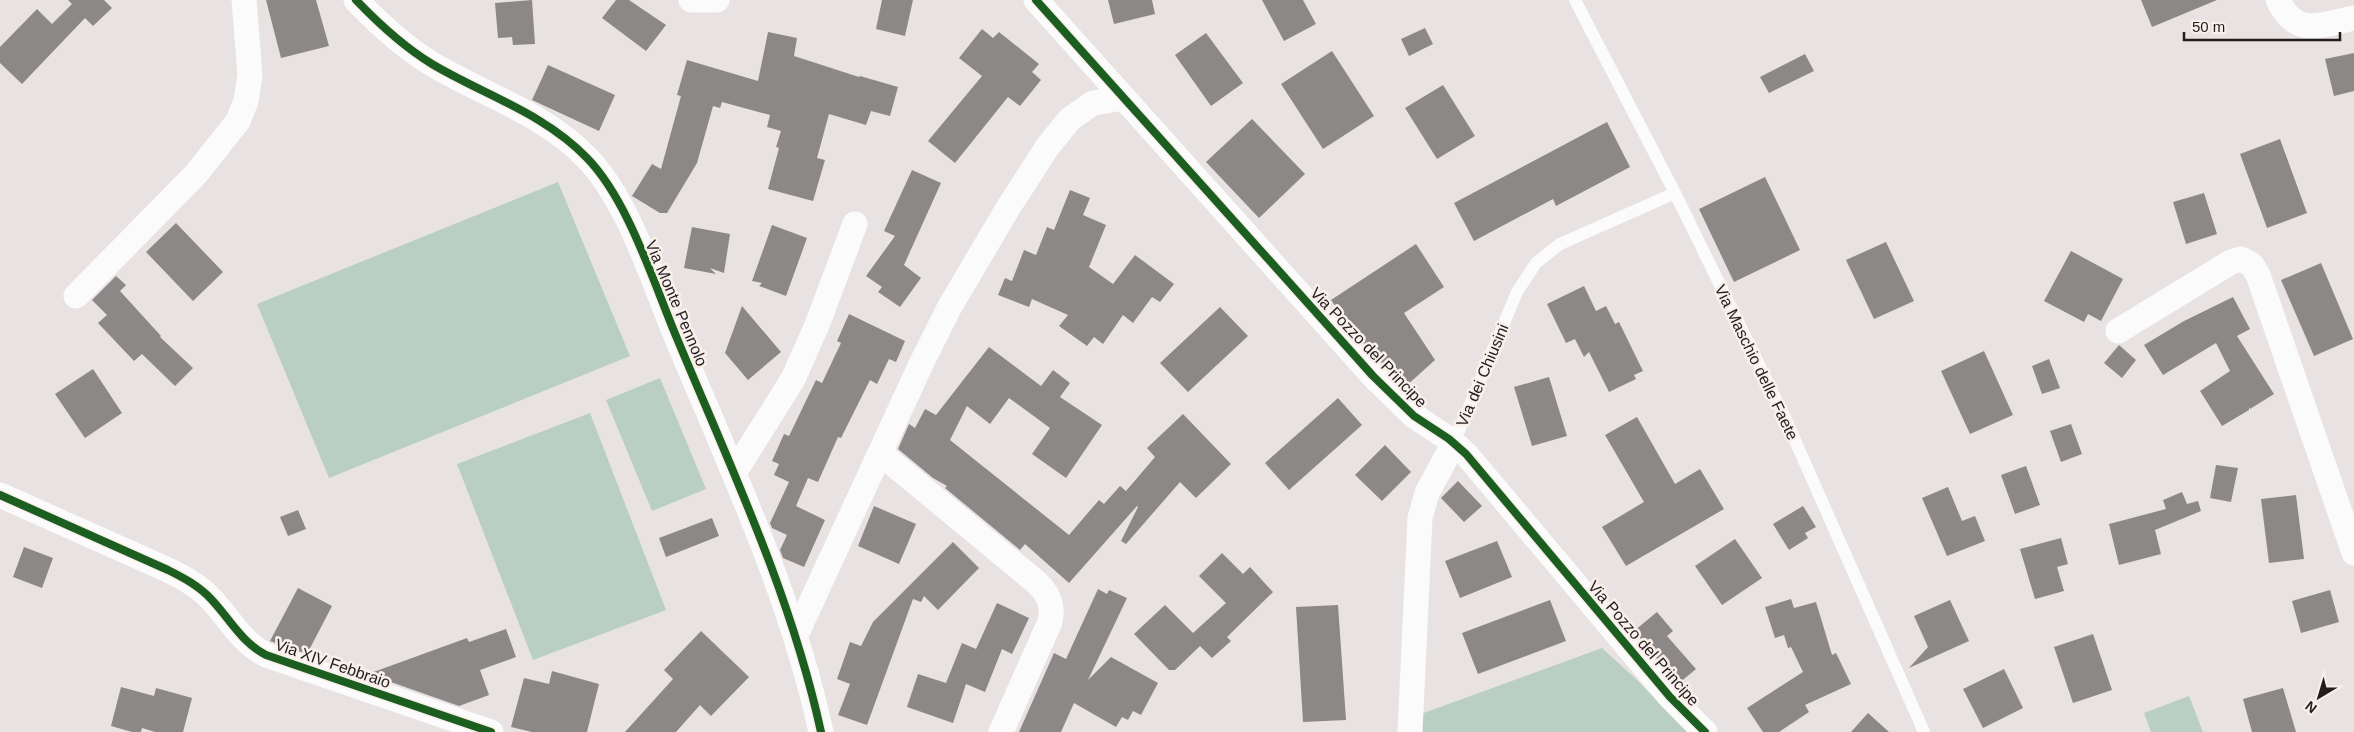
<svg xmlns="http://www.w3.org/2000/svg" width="2354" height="732" viewBox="0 0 2354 732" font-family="Arial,sans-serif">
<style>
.green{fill:#bacfc4}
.building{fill:#8c8887}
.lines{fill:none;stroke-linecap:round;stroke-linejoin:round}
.service{stroke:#fcfbfb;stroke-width:12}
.minor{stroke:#fcfbfb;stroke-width:25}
.cycleway-casing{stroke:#f9efeb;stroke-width:11}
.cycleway{stroke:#1b5e20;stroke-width:8}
.labels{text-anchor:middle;stroke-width:5;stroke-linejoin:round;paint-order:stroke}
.street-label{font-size:16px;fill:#211d1c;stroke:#f9efeb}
</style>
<rect width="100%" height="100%" fill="#e8e3e2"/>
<path class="green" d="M 558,182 L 630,356 L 329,478 L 257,304 Z
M 660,378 L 706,489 L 652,511 L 606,400 Z
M 590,413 L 666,610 L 533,660 L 457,464 Z
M 1602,648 L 1637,680 L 1687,732 L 1421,732 L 1421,714 Z
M 2189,696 L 2203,732 L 2151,732 L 2144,713 Z"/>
<path class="building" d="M 68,0 L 104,0 L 112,8 L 93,26 L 85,18 L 22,84 L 0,63 L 0,47 L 37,9 L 52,24 L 72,4 Z
M 266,0 L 316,0 L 329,46 L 281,58 Z
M 532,0 L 535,44 L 513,45 L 512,37 L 498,38 L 495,3 Z
M 616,0 L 629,0 L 666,25 L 646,51 L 602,18 Z
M 882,0 L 913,0 L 905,36 L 876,29 Z
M 1108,0 L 1152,0 L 1155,14 L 1114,24 Z
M 1262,0 L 1303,0 L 1316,24 L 1284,41 Z
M 2141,0 L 2217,0 L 2152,27 Z
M 1425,28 L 1433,44 L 1409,56 L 1401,39 Z
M 982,29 L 993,38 L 999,32 L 1039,64 L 1032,72 L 1041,80 L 1020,106 L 1008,97 L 955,163 L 928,141 L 982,76 L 959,58 Z
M 768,32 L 797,38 L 794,56 L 859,77 L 860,76 L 898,87 L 890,116 L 871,111 L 866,125 L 829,114 L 817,158 L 825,160 L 813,201 L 768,189 L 779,148 L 776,147 L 781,131 L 767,127 L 770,115 L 722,102 L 720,108 L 713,106 L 697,163 L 667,213 L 660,213 L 632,196 L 652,164 L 661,169 L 681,96 L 677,95 L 687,60 L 758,81 Z
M 1206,33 L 1243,83 L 1211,106 L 1175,55 Z
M 1332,51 L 1374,116 L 1323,149 L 1281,84 Z
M 2354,53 L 2354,91 L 2334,96 L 2325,59 Z
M 1805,54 L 1814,71 L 1769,93 L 1760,77 Z
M 548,65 L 615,95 L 599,131 L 532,100 Z
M 1443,85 L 1475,136 L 1437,159 L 1405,108 Z
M 1252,119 L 1305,174 L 1259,218 L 1206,162 Z
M 1607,122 L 1630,167 L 1556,206 L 1553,199 L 1474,241 L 1454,203 Z
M 2280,139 L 2307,213 L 2267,228 L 2240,154 Z
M 912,170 L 941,183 L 904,265 L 921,278 L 900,307 L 878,292 L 882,287 L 866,276 L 895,236 L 884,231 Z
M 1765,177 L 1800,250 L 1734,282 L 1699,209 Z
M 1070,190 L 1090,198 L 1083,215 L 1106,225 L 1089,267 L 1113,284 L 1135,255 L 1174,284 L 1160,302 L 1152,297 L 1133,323 L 1123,315 L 1103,344 L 1094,337 L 1087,346 L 1059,326 L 1068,315 L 1032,299 L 1029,307 L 998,295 L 1005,278 L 1012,281 L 1024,250 L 1036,255 L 1047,227 L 1054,230 Z
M 2204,193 L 2217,234 L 2186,244 L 2173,202 Z
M 176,223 L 223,272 L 193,301 L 146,252 Z
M 772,225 L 807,238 L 786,296 L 759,286 L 762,283 L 752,281 Z
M 692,227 L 730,234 L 724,273 L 710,268 L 716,274 L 684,268 Z
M 1886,242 L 1914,301 L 1874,319 L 1846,260 Z
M 1416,244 L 1444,287 L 1404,313 L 1435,360 L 1405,387 L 1358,338 L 1331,300 Z
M 2071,251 L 2123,279 L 2101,321 L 2088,314 L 2084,322 L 2044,301 Z
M 2321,263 L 2353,339 L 2314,356 L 2281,280 Z
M 116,276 L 126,285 L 120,291 L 161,336 L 160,337 L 193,368 L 175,386 L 142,354 L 134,361 L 98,323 L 107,315 L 92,300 Z
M 1584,286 L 1596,311 L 1606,306 L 1615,324 L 1619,322 L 1643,371 L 1634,375 L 1636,379 L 1609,392 L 1589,352 L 1584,357 L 1575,339 L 1566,343 L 1547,304 Z
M 2233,297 L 2250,329 L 2237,336 L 2274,394 L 2250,409 L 2249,407 L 2249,410 L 2222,426 L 2200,391 L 2230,371 L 2216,343 L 2163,375 L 2144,345 L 2184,321 Z
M 742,306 L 781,352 L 748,380 L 725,353 Z
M 1220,307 L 1248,336 L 1188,392 L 1160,363 Z
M 849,314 L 905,341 L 896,362 L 889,359 L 877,384 L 870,380 L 841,438 L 838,437 L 818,482 L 808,478 L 796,506 L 825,520 L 804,567 L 783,558 L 780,550 L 787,535 L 772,528 L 770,523 L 789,482 L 774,475 L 779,464 L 772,461 L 784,434 L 789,436 L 816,380 L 822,383 L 841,343 L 837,341 Z
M 2119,345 L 2136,360 L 2122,378 L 2104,363 Z
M 989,347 L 1041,386 L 1053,370 L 1070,383 L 1060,397 L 1102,425 L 1066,478 L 1032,454 L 1050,428 L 1009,398 L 990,424 L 967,406 L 950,440 L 1069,535 L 1099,500 L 1104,504 L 1120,486 L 1126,491 L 1155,457 L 1147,448 L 1183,414 L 1231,464 L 1196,498 L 1180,482 L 1126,544 L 1121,541 L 1138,507 L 1137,506 L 1069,583 L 1025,544 L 1020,550 L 945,488 L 947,486 L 933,478 L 898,449 L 909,424 L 915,428 L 925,409 L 936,415 Z
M 1984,351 L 2013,415 L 1970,434 L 1941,371 Z
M 2049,359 L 2060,388 L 2042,394 L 2032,366 Z
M 93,369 L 122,413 L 85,438 L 55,394 Z
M 1549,377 L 1567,436 L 1532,446 L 1514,387 Z
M 1338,398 L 1362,425 L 1289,490 L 1265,463 Z
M 1637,417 L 1675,484 L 1700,469 L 1724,509 L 1626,566 L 1602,527 L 1644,502 L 1605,435 Z
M 2071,424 L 2082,454 L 2061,462 L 2050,431 Z
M 1385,445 L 1411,472 L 1382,501 L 1355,475 Z
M 2216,465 L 2238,468 L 2231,502 L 2210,498 Z
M 2026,466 L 2040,505 L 2015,514 L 2001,475 Z
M 1458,481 L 1482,506 L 1464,522 L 1441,498 Z
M 1948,487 L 1962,521 L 1975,516 L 1985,541 L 1947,556 L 1922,498 Z
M 2182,492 L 2187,504 L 2198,501 L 2201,511 L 2155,530 L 2161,554 L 2119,565 L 2109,524 L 2166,509 L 2163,500 Z
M 2296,495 L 2304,559 L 2269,563 L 2261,499 Z
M 874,506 L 916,524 L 899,564 L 858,546 Z
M 1803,506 L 1816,527 L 1805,533 L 1808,538 L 1789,550 L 1773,524 Z
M 298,510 L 306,529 L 288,536 L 280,517 Z
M 712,518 L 719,536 L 666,557 L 659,538 Z
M 2061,538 L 2068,564 L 2057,567 L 2064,591 L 2035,599 L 2020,549 Z
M 1735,539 L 1762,578 L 1722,605 L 1695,566 Z
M 1497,541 L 1512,577 L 1460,598 L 1445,561 Z
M 953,542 L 979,568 L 938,610 L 924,596 L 921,602 L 913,599 L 867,725 L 838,715 L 850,684 L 837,679 L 850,642 L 861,646 L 873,622 Z
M 24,547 L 53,558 L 42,588 L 13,577 Z
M 1222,553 L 1243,574 L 1250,567 L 1273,592 L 1227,637 L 1231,641 L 1212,658 L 1200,646 L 1175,670 L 1169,670 L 1134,634 L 1165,605 L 1193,633 L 1226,603 L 1199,576 Z
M 298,588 L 332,606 L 307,654 L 270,641 Z
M 1098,589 L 1107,594 L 1109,590 L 1127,598 L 1088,680 L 1111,657 L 1158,683 L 1141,715 L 1133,711 L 1128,720 L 1122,717 L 1116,727 L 1074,703 L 1061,732 L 1019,732 L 1054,653 L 1066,659 Z
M 2330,590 L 2339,622 L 2301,633 L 2292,601 Z
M 1791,599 L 1794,608 L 1816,602 L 1832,655 L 1836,653 L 1851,684 L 1805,705 L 1809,712 L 1779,732 L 1763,732 L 1747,708 L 1803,672 L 1791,647 L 1788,648 L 1784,635 L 1775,638 L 1765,607 Z
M 1550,600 L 1566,641 L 1478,674 L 1462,633 Z
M 1950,600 L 1969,641 L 1909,668 L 1928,647 L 1914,616 Z
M 997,603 L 1029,618 L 1012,654 L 1002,649 L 985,692 L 966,684 L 953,723 L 907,707 L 918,674 L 946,683 L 962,643 L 976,649 Z
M 1338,605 L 1346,720 L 1303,722 L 1296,607 Z
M 1657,612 L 1673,631 L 1667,636 L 1696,669 L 1678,684 L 1634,631 Z
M 506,629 L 516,657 L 480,670 L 489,695 L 459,706 L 368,674 L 467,638 L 469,642 Z
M 701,631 L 749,677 L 711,716 L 700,705 L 676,732 L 625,732 L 673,679 L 664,670 Z
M 2093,634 L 2112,690 L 2073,703 L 2054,647 Z
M 2004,669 L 2023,708 L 1983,728 L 1963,689 Z
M 552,671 L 599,684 L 587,732 L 532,732 L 511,727 L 524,678 L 549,684 Z
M 121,687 L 154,696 L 156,688 L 192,698 L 183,732 L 155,732 L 142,728 L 141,732 L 132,732 L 111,726 Z
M 2283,688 L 2296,732 L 2252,732 L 2243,699 Z
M 1868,713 L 1889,732 L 1851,732 Z"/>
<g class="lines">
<path class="service" d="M 1575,0 L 1675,193 L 1786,420 L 1924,732
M 1454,443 L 1517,292 L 1536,263 L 1560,244 L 1675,193"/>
<path class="minor" d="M 356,0 C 379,24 404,47 432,64 C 484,95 544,113 587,158 C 628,200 653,281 676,336 C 730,466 791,594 821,732
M 691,0 L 717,0
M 1036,0 L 1373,376 L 1414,416 L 1449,439 L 1466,454 L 1670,697 L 1705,732
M 2278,0 C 2296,38 2320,25 2354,18
M 76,296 L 196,174 L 238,121 L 246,101 L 250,75 L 244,0
M 2118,331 L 2231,262 L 2241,259 L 2252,265 L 2258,275 L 2354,553
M 880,453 L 1036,582 C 1048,593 1054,605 1050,622 L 1001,732
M 734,473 L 793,379 L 817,325 L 855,224
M 0,495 L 168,570 C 184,578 199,586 211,599 C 230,619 241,642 266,655 L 491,732
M 796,635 L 922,362 L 949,308 L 1008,208 L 1048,146 L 1070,119 L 1093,103 L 1124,98
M 1410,732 L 1420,518 L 1427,493 L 1454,443"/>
<g class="cycleway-casing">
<path id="cycleway" d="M 356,0 C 379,24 404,47 432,64 C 484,95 544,113 587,158 C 628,200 653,281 676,336 C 730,466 791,594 821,732
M 1036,0 L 1373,376 L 1414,416 L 1449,439 L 1466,454 L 1670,697 L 1705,732
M 0,495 L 168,570 C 184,578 199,586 211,599 C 230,619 241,642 266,655 L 491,732"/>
</g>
<use href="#cycleway" class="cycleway"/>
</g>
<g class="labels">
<g class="street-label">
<text transform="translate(677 303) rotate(67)" y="6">Via Monte Pennolo</text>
<text transform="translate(1369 347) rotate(46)" y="6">Via Pozzo del Principe</text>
<text transform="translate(1757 362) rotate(64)" y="6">Via Maschio delle Faete</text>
<text transform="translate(1482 375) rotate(-67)" y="6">Via dei Chiusini</text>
<text transform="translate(1644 643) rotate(49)" y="6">Via Pozzo del Principe</text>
<text transform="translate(333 663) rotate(19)" y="6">Via XIV Febbraio</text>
</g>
</g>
<g transform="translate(2319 697) rotate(218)" stroke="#f9efeb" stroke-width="4" paint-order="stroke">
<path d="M0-4L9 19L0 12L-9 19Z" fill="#211d1c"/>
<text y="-8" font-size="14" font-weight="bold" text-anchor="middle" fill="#211d1c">N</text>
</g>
<path d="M2184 32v8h156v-8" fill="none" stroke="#211d1c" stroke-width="2.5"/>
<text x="2192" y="32" font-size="15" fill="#211d1c" stroke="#f9efeb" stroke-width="4" paint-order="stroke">50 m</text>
</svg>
